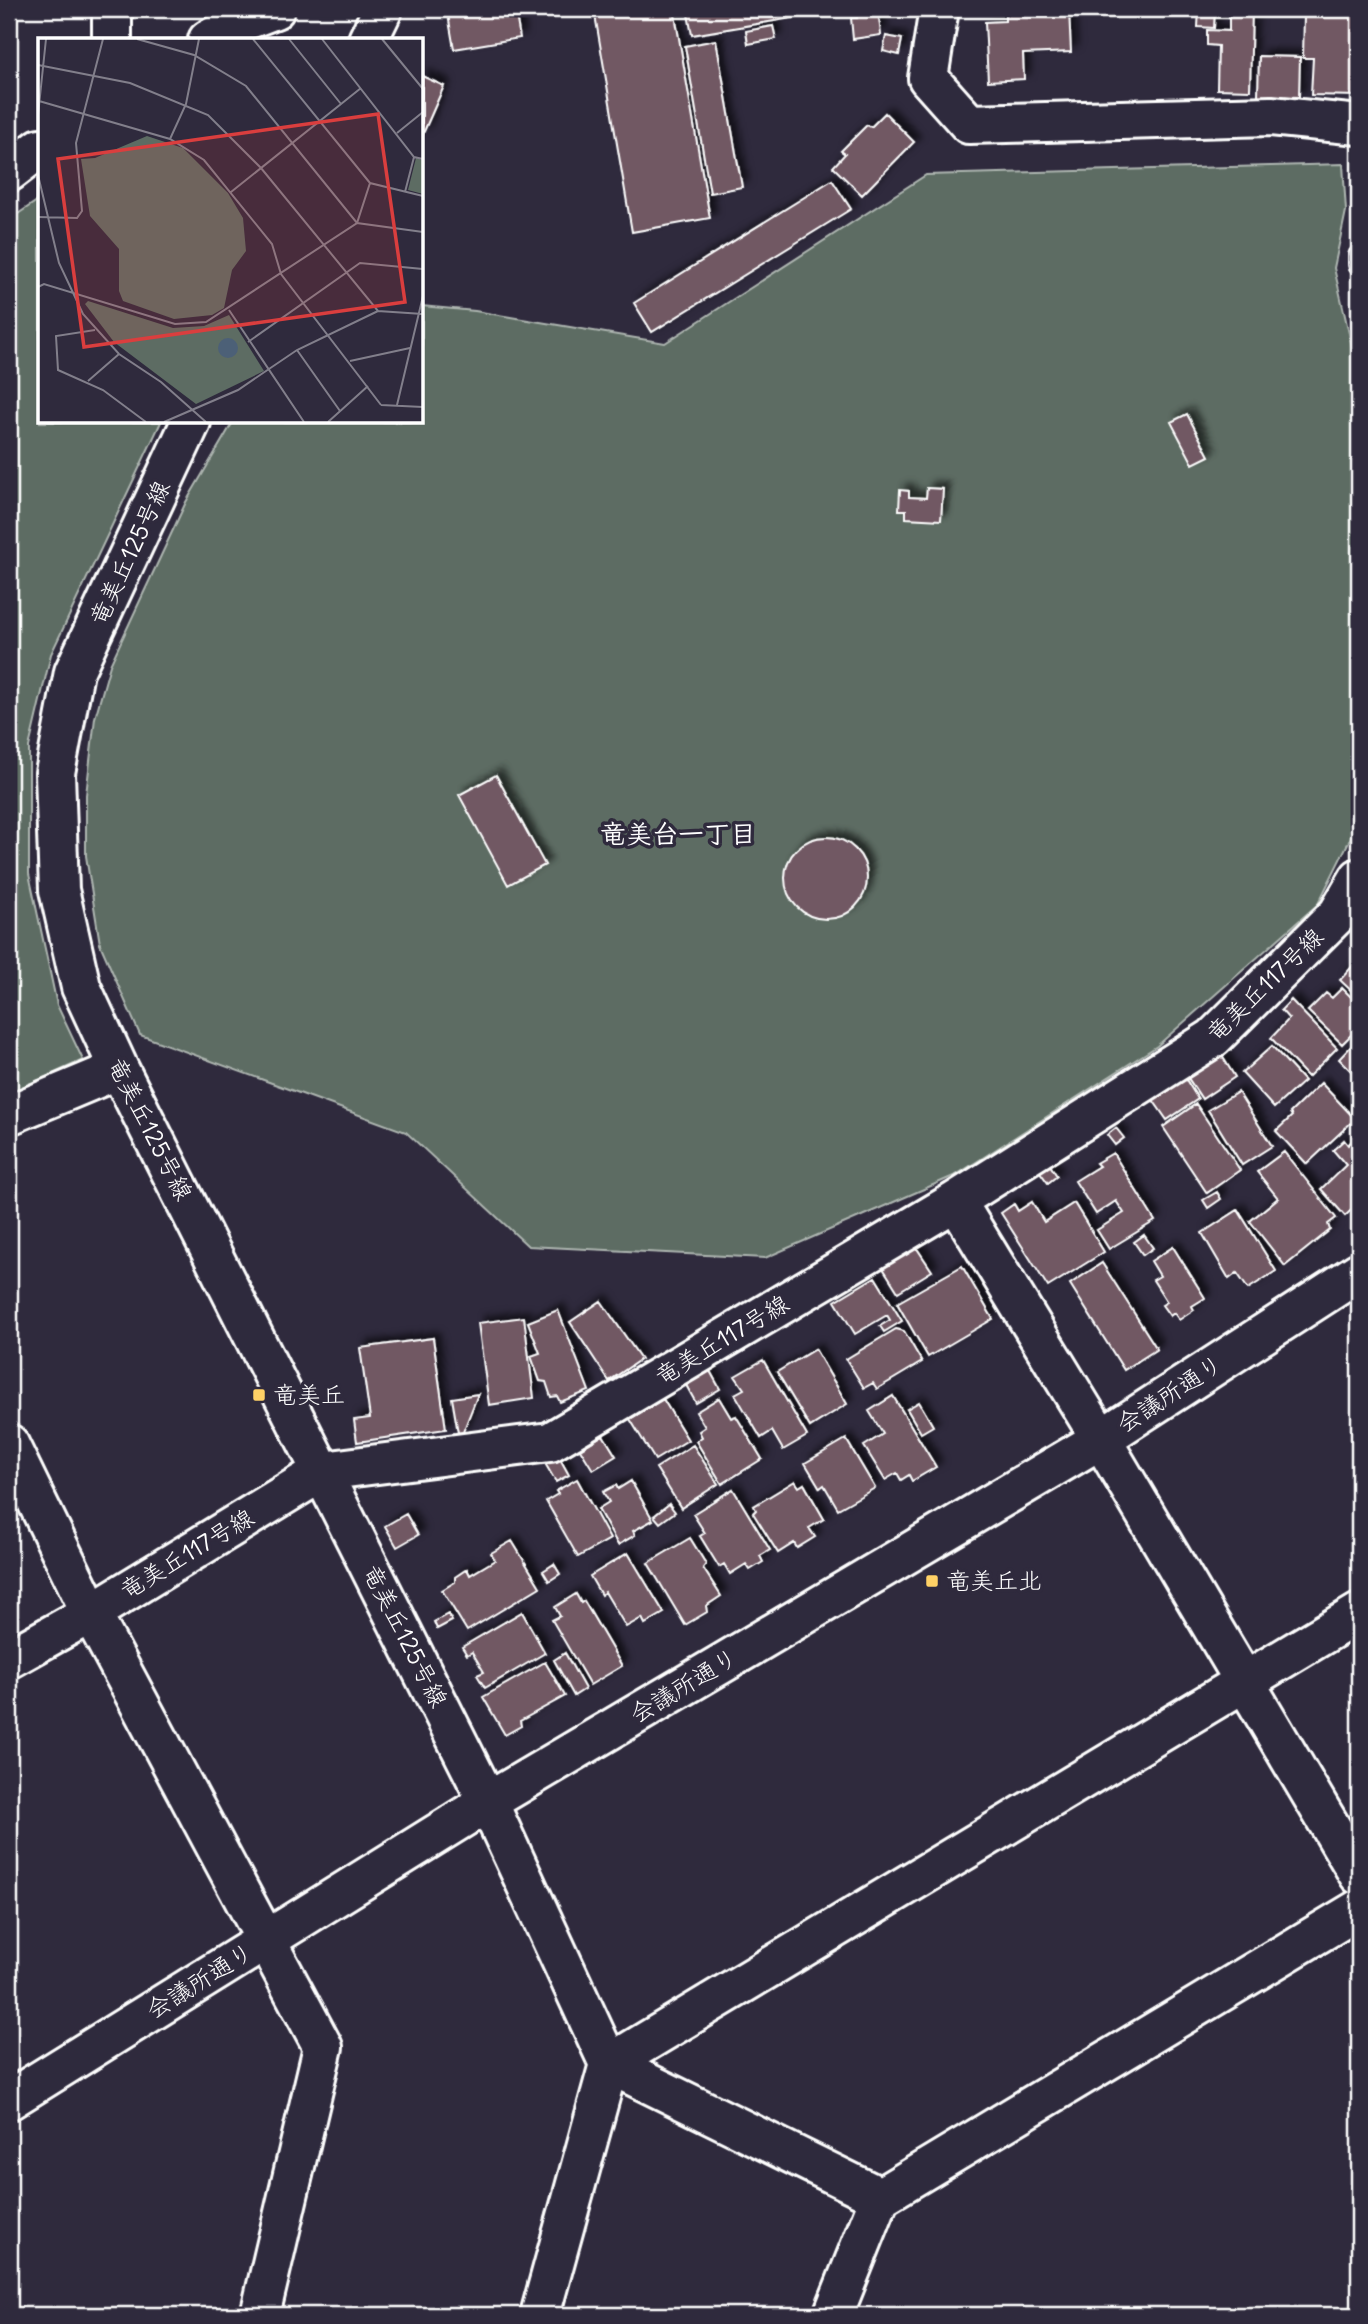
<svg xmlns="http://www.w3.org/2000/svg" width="1368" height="2324" viewBox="0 0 1368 2324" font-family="Delius,'Klee One',sans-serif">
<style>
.green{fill:#5d6c63;stroke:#aeb6b1;stroke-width:2}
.building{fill:#715964;stroke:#fff;stroke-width:2;filter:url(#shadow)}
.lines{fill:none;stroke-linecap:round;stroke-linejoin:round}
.service-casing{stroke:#fff;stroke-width:24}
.minor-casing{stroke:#fff;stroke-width:44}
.tertiary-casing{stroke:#fff;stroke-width:44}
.service{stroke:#2f2a3d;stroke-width:19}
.minor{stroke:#2f2a3d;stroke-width:38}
.tertiary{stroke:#2f2a3d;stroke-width:38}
.poi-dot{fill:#ffd166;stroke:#2f2a3d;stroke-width:2.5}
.labels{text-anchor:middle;stroke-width:7;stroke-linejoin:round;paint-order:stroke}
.street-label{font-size:24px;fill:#fff;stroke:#2f2a3d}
.poi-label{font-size:24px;fill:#fff;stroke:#2f2a3d;text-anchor:start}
.neighbourhood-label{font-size:26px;font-weight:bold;fill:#fff;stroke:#2f2a3d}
.inset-road{fill:none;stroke:#827f8b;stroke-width:2}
.view{fill:#da3e3e;fill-opacity:0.15;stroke:#da3e3e;stroke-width:3.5}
.inset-edge{fill:none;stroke:#fff;stroke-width:3.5}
</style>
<defs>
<filter id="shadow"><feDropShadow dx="6" dy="-6" stdDeviation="3.5" flood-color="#0009"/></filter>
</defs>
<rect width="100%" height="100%" fill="#2f2a3d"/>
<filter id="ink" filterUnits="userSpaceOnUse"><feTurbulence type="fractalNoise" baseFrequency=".0143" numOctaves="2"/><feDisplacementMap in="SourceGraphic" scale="14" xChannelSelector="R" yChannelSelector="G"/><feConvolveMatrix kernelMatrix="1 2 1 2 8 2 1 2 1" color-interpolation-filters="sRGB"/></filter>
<g filter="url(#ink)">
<path class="green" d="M 1343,164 L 1346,211 L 1334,268 L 1359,377 L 1359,821 L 1318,904 L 1157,1046 L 956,1175 L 765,1258 L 528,1246 L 406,1132 L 140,1035 L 100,944 L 86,856 L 86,795 L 95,718 L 110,665 L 186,502 L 233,422 L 422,422 L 422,306 L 475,311 L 665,343 L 926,175 Z
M 40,199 L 40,422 L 161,422 L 51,654 L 29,747 L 29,874 L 57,1005 L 83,1060 L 9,1094 L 9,220 Z"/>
<path class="building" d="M 447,9 L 515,9 L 520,38 L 454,49 Z
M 594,9 L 674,9 L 710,218 L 632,232 Z
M 687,9 L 845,9 L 692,35 Z
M 878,9 L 881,35 L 853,39 L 851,18 L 857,18 L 856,11 Z
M 1199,9 L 1215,9 L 1214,28 L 1198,27 Z
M 1229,9 L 1252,9 L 1250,90 L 1217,89 L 1218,46 L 1207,45 L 1207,30 L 1229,31 Z
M 1069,10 L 1071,52 L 1023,54 L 1024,79 L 988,81 L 985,22 L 1005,21 L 1005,14 Z
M 1304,15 L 1359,16 L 1359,96 L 1311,95 L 1313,58 L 1303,58 Z
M 773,26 L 776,39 L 748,44 L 746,31 Z
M 886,36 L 902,39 L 899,55 L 883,51 Z
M 716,40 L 742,187 L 710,193 L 685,46 Z
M 1259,56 L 1300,57 L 1299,97 L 1258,96 Z
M 422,76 L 444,86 L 422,136 Z
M 885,113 L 914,142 L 862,195 L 833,167 L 845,154 L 841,151 L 867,125 L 871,127 Z
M 832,180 L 851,209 L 652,332 L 634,303 Z
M 1187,414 L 1209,456 L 1193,464 L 1171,422 Z
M 927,488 L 943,489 L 941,520 L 906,518 L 906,510 L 899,510 L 900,490 L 909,491 L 909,497 L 926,498 Z
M 496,775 L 545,865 L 508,885 L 459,795 Z
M785 878a41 41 0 1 1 82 0a41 41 0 1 1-82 0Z
M 1359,959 L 1359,998 L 1340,980 Z
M 1342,988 L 1359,1005 L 1359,1027 L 1342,1044 L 1308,1011 L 1326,993 L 1332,998 Z
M 1291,1000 L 1337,1048 L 1308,1077 L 1271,1038 L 1289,1019 L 1281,1010 Z
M 1359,1038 L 1359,1079 L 1339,1059 Z
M 1272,1046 L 1304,1081 L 1274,1108 L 1242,1073 Z
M 1222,1056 L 1235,1077 L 1202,1099 L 1188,1078 Z
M 1185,1078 L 1198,1099 L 1167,1120 L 1153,1100 Z
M 1321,1083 L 1355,1119 L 1307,1164 L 1276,1131 L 1292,1116 L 1290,1113 Z
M 1238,1092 L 1272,1146 L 1242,1165 L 1208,1110 Z
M 1196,1104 L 1240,1170 L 1207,1193 L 1163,1127 Z
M 1116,1128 L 1124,1138 L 1115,1145 L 1107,1135 Z
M 1357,1136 L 1359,1139 L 1359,1203 L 1345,1216 L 1321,1189 L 1346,1165 L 1333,1150 L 1344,1140 L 1348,1145 Z
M 1284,1152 L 1336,1218 L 1328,1224 L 1330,1230 L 1285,1266 L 1250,1221 L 1278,1198 L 1257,1172 Z
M 1113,1153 L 1155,1221 L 1109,1249 L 1097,1230 L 1124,1213 L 1116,1201 L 1096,1214 L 1075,1181 L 1099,1166 L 1096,1163 Z
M 1050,1165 L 1057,1176 L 1048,1183 L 1040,1172 Z
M 1217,1192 L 1221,1199 L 1208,1208 L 1203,1200 Z
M 1032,1202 L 1044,1222 L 1074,1203 L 1104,1252 L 1048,1287 L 1001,1213 L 1014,1204 L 1018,1211 Z
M 1238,1210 L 1276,1271 L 1248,1289 L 1237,1273 L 1229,1279 L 1202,1233 Z
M 1144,1235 L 1153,1248 L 1143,1255 L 1134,1242 Z
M 916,1247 L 932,1271 L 898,1292 L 883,1268 Z
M 1173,1247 L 1205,1298 L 1192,1306 L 1194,1310 L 1179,1320 L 1174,1313 L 1170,1316 L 1162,1305 L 1167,1302 L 1153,1280 L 1160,1276 L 1151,1261 Z
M 1102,1263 L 1157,1349 L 1124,1370 L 1070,1284 Z
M 962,1266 L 993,1319 L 928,1357 L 897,1303 Z
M 875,1277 L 902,1321 L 884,1332 L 880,1326 L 890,1320 L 887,1315 L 855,1334 L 835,1301 Z
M 601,1301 L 641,1359 L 609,1381 L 570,1322 Z
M 558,1310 L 589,1391 L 560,1402 L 557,1396 L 551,1397 L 546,1382 L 540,1381 L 531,1356 L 540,1353 L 528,1322 Z
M 524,1317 L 534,1398 L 489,1405 L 478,1323 Z
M 896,1329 L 904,1331 L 922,1362 L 877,1389 L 873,1383 L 864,1388 L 846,1359 Z
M 433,1338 L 446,1429 L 357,1442 L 354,1420 L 370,1418 L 360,1348 Z
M 815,1349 L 847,1404 L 810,1427 L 777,1372 Z
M 763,1360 L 807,1436 L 783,1450 L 772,1431 L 761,1438 L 735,1394 L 744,1389 L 735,1376 Z
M 710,1371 L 720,1389 L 696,1403 L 686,1385 Z
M 478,1394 L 463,1432 L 458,1433 L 452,1398 Z
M 893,1396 L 936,1467 L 912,1481 L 909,1475 L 901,1480 L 897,1473 L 885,1480 L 864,1446 L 883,1434 L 869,1411 Z
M 719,1398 L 731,1418 L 736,1416 L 762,1459 L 722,1484 L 696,1441 L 702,1437 L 699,1431 L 705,1427 L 696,1412 Z
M 663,1399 L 688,1440 L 655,1460 L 630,1419 Z
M 919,1402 L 933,1426 L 921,1433 L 907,1409 Z
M 603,1435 L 616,1456 L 593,1470 L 580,1449 Z
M 846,1439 L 875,1488 L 838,1509 L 824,1485 L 820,1488 L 805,1463 Z
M 693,1445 L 718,1484 L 681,1508 L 656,1468 Z
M 559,1457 L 569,1475 L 556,1482 L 546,1465 Z
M 577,1479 L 610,1539 L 578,1557 L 546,1501 L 558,1494 L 556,1491 Z
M 631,1481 L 653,1520 L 633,1531 L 635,1535 L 618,1545 L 598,1509 L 609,1502 L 603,1492 L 616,1485 L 618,1489 Z
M 795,1481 L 799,1487 L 804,1484 L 824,1519 L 809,1528 L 815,1537 L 797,1548 L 794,1543 L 778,1553 L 753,1513 L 756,1510 L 754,1506 Z
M 733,1489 L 770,1550 L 760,1556 L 763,1562 L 750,1570 L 746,1564 L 730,1574 L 724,1564 L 719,1567 L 700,1536 L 705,1533 L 693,1514 Z
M 669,1504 L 675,1512 L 660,1523 L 654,1516 Z
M 406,1514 L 418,1535 L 397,1547 L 385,1526 Z
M 690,1538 L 706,1564 L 703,1568 L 721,1596 L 706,1606 L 707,1612 L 685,1625 L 648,1563 Z
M 512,1541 L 540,1587 L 467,1631 L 442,1590 L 455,1582 L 455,1577 L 467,1569 L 470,1575 L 495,1560 L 491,1553 Z
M 628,1553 L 664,1613 L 645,1624 L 642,1618 L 626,1627 L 605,1592 L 601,1595 L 590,1576 Z
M 554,1564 L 560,1574 L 549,1581 L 543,1571 Z
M 576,1594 L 581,1603 L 584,1601 L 622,1666 L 590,1685 L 552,1620 L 560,1616 L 555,1607 Z
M 522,1612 L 545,1653 L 485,1688 L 477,1675 L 484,1672 L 472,1652 L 467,1655 L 462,1647 Z
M 448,1614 L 452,1621 L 437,1629 L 434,1622 Z
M 565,1653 L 585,1689 L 574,1696 L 554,1660 Z
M 545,1662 L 565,1696 L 520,1721 L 521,1726 L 505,1735 L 483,1697 Z"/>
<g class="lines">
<g class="service-casing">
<path id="service" d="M 1359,256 L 1359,264"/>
</g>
<g class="minor-casing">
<path id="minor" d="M 112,9 L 112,40
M 939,9 L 928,78 L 969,124 L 1271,116 L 1359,125
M 368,40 L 383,9
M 191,422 L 74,672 L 55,773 L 59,890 L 81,987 L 119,1069 L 488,1802 L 609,2064 L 880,2197
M 9,1115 L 119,1069
M 956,1201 L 1101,1439 L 1359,1875
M 9,1444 L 91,1613 L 323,2047 L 260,2315
M 9,1659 L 91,1613 L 323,1471 L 550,1442 L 956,1201 L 1213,1038 L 1338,914 L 1359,878
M 540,2315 L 609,2064 L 1359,1613
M 833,2315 L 880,2197 L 1359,1909"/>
</g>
<g class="tertiary-casing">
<path id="tertiary" d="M 208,40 L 241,22 L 275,9
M 9,172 L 40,148
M 9,2100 L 488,1802 L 1101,1439 L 1359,1272"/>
</g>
<use href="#service" class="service"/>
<use href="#minor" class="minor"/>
<use href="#tertiary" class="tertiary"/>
</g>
</g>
<g class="poi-dot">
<rect x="252" y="1388" width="14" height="14" rx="3.5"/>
<rect x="925" y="1574" width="14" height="14" rx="3.5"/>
</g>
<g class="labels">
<g class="street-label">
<text transform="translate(130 553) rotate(-65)" y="8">竜美丘125号線</text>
<text transform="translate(1265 985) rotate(-44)" y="8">竜美丘117号線</text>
<text transform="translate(150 1129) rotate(63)" y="8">竜美丘125号線</text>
<text transform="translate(722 1340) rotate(-31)" y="8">竜美丘117号線</text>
<text transform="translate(1170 1394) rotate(-33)" y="8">会議所通り</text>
<text transform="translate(187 1554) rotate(-31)" y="8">竜美丘117号線</text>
<text transform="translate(405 1636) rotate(63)" y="8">竜美丘125号線</text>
<text transform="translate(684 1686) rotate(-31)" y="8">会議所通り</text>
<text transform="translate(200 1981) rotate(-32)" y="8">会議所通り</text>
</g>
<g class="poi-label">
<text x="273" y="1403">竜美丘</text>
<text x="946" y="1589">竜美丘北</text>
</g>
<g class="neighbourhood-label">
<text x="678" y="843">竜美台一丁目</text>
</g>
</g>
<g transform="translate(38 38)">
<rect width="385" height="385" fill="#2f2a3d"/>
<path d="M 109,98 L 145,110 L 190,155 L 205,180 L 208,213 L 194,232 L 186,270 L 174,277 L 136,281 L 85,263 L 81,253 L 81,211 L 52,178 L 43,121 L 57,120 ZM 378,120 L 385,122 L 385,156 L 370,152 ZM 50,263 L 135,290 L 166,288 L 191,277 L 226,333 L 158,366 L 76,304 L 47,266 Z" fill="#5d6c63"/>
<path d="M180 310a10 10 0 1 1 20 0a10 10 0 1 1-20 0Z" fill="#4c6077"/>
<path class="inset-road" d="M 99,1 L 156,17 L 208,48 L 319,185 L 385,194M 215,1 L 332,145 L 385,158M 251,1 L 303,66M 284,1 L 376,119 L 385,121M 344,1 L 385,51M 0,27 L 92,45 L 170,77 L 223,130 L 340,273 L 385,276M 1,63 L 132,101 L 166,122 L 234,206 L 243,236 L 343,367M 0,77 L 8,1M 359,95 L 385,74M 132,101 L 148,66 L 161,1M 0,137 L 21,225 L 45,276 L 81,316 L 123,344 L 168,384M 193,154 L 323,50M 367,154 L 376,119M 0,179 L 39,180 L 44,173 L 38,105 L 65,1M 0,249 L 6,246 L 137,286 L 168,284 L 319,185 L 332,145M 191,272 L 266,384M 57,292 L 18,298 L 20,332 L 65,352 L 108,384M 210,304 L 322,225 L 385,231M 259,312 L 302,373M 312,323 L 372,310M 50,343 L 81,316M 343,367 L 385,369M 359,367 L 385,258M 126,384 L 200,352 L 259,312 L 340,273M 290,384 L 330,348"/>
<path class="view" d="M 340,76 L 367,264 L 46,309 L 20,121 Z"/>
<rect width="385" height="385" class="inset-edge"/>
</g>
<rect width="1368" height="2324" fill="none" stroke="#2f2a3d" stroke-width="35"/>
<rect x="18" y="18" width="1333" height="2289" fill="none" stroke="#fff" stroke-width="2.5" filter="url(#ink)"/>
</svg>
